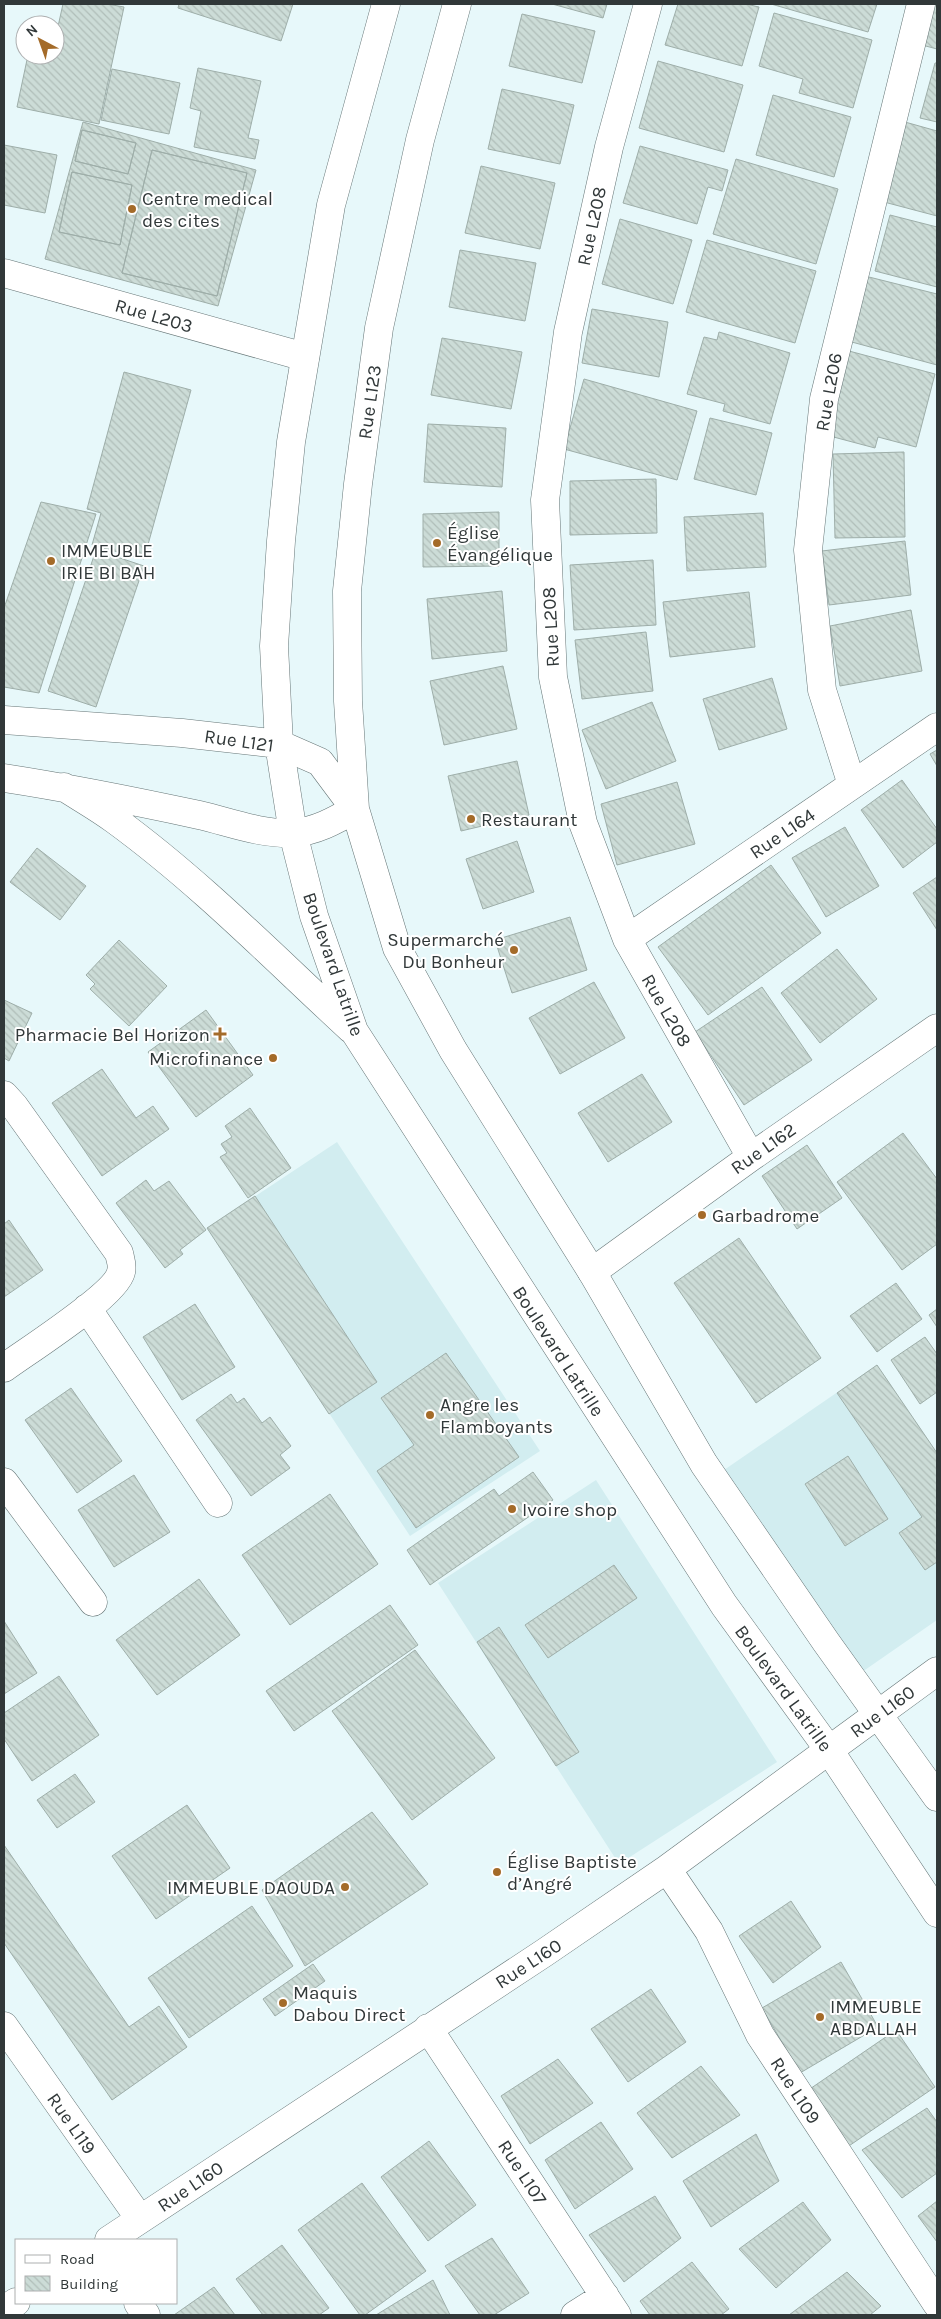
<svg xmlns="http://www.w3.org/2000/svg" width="941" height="2319" viewBox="0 0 941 2319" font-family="Karla,sans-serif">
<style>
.built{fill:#d2edf0}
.building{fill:url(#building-back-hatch);stroke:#9eaea9;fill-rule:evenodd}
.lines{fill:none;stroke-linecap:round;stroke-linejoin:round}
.street-casing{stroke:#667677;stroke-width:29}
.secondary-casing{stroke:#667677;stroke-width:29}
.street{stroke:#fff;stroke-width:28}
.secondary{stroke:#fff;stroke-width:28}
.poi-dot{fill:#a46b29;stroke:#fff;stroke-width:2}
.labels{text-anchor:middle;stroke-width:4;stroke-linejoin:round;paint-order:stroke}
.poi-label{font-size:19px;fill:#313839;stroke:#fff;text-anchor:start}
.street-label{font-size:19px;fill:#313839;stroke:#fff}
</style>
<defs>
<pattern id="building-back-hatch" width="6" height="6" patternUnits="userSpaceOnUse" patternTransform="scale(1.25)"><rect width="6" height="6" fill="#ccdcd7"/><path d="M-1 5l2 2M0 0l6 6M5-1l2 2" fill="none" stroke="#b0beb9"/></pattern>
</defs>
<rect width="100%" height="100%" fill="#e7f8fa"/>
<path class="built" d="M 337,1142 L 540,1451 L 410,1536 L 207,1228 Z
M 877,1365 L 937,1453 L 937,1620 L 862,1672 L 724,1470 Z
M 596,1480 L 777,1762 L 619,1864 L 438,1583 Z"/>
<path class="building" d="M 63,4 L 107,4 L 124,7 L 99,124 L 17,107 L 28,55 L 55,55 L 55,40 Z
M 179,4 L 293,4 L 281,41 L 178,8 Z
M 552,4 L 607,4 L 603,18 Z
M 678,4 L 746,4 L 759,7 L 742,66 L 665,45 Z
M 771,4 L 877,4 L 868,32 Z
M 933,4 L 937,4 L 937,49 L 922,45 Z
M 774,13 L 872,40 L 853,108 L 799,93 L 803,79 L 759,66 Z
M 522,14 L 595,31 L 582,83 L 509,66 Z
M 658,61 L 743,85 L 724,152 L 639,128 Z
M 935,63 L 937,63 L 937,122 L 920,118 Z
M 198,68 L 261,81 L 248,138 L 259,140 L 255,159 L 194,147 L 201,111 L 190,108 Z
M 112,69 L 180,83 L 169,134 L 101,120 Z
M 502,89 L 574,105 L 560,164 L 488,149 Z
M 773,95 L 851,117 L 834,177 L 756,155 Z
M 83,122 L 256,170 L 218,306 L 45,259 ZM 82,130 L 136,143 L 128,174 L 75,161 ZM 152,150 L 247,173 L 217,296 L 122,273 ZM 72,172 L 132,185 L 120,245 L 59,232 Z
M 905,122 L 937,131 L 937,216 L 884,202 Z
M 82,130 L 136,143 L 128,174 L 75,161 Z
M 4,145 L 57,155 L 45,213 L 4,205 Z
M 640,146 L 728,170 L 722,191 L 708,187 L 697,224 L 623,203 Z
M 152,150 L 247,173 L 217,296 L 122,273 Z
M 736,159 L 838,189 L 816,264 L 713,234 Z
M 481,166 L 555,183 L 540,249 L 465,233 Z
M 72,172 L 132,185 L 120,245 L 59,232 Z
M 890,215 L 937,227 L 937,287 L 875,271 Z
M 620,219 L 692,240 L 673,304 L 602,284 Z
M 707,240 L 816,271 L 795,343 L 686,312 Z
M 460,250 L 536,263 L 525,321 L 449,307 Z
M 865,276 L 937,294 L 937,365 L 848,341 Z
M 592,309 L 668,322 L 659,377 L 582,363 Z
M 719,332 L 790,353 L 770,424 L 723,411 L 725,404 L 687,394 L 704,337 L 717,340 Z
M 442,338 L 522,352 L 511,409 L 431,395 Z
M 849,351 L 935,374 L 916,447 L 878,437 L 875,448 L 826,435 Z
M 124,372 L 191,390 L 144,559 L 92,545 L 101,513 L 87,509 Z
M 584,379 L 697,411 L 677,480 L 564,449 Z
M 710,418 L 772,433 L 756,495 L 694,479 Z
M 428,424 L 506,428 L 502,487 L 424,482 Z
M 904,452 L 905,537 L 835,538 L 833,454 Z
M 656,479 L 657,533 L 570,535 L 570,481 Z
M 41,502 L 96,514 L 39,693 L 4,687 L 4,608 Z
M 499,512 L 499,566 L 423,567 L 423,514 Z
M 763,513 L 766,567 L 687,571 L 684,517 Z
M 905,541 L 911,595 L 829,605 L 822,551 Z
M 96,550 L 144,566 L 96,707 L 48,691 Z
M 653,560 L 656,625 L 574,630 L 570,565 Z
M 502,591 L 507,651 L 432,659 L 427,599 Z
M 749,592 L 755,647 L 670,657 L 663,602 Z
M 911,610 L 922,671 L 840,686 L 830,626 Z
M 646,632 L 653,691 L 582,699 L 575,640 Z
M 503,666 L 517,729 L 444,745 L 430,681 Z
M 772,678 L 787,729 L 719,750 L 703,699 Z
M 652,702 L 676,761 L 606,789 L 582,730 Z
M 937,750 L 937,766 L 930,754 Z
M 517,761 L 529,815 L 461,831 L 448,776 Z
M 902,780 L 937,829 L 937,842 L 903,868 L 861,810 Z
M 677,782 L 695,844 L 617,865 L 601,804 Z
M 845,827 L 879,886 L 826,917 L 792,858 Z
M 517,841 L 534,892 L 483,909 L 466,859 Z
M 37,848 L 86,886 L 60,920 L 10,882 Z
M 771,865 L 821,933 L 708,1015 L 658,947 Z
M 937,877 L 937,930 L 913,893 Z
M 570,917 L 587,970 L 512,993 L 495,940 Z
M 119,940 L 167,986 L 129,1026 L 90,989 L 95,984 L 86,975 Z
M 837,949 L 877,999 L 820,1043 L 781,993 Z
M 594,982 L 625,1038 L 560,1074 L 529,1018 Z
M 762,987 L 812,1060 L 744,1105 L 695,1032 Z
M 4,1000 L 32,1013 L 9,1061 L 4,1058 Z
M 206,1010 L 253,1075 L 196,1117 L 148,1052 Z
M 102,1069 L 136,1118 L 153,1106 L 169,1129 L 102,1176 L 52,1103 Z
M 642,1074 L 672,1122 L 608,1162 L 578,1113 Z
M 250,1108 L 291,1168 L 248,1198 L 220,1157 L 227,1153 L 221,1144 L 232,1137 L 225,1126 Z
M 903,1133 L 937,1179 L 937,1244 L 902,1270 L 837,1182 Z
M 807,1145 L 842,1198 L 797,1229 L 762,1176 Z
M 146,1180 L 154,1191 L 169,1181 L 206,1230 L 180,1250 L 183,1254 L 165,1268 L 116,1203 Z
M 255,1196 L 377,1382 L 329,1414 L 207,1228 Z
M 9,1220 L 43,1270 L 4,1297 L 4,1224 Z
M 739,1238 L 821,1358 L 756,1403 L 674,1283 Z
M 896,1283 L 922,1319 L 877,1352 L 850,1316 Z
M 195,1304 L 235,1367 L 182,1400 L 143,1337 Z
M 937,1309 L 937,1327 L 929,1315 Z
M 925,1337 L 937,1354 L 937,1392 L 920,1404 L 891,1360 Z
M 446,1353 L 519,1457 L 416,1528 L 377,1471 L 414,1445 L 381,1398 Z
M 877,1365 L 937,1453 L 937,1562 L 925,1570 L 899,1533 L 922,1517 L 837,1393 Z
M 71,1388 L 122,1461 L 77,1493 L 25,1420 Z
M 231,1394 L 237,1403 L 244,1398 L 262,1423 L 270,1417 L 291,1446 L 280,1455 L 290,1468 L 251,1496 L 196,1420 Z
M 848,1456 L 888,1519 L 845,1546 L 805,1484 Z
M 533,1472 L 553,1500 L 430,1585 L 407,1550 L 494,1489 L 499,1496 Z
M 134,1475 L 170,1532 L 114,1567 L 78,1510 Z
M 330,1494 L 378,1564 L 290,1625 L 242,1555 Z
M 614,1565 L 637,1598 L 548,1658 L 525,1625 Z
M 199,1579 L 240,1635 L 157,1695 L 116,1640 Z
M 390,1605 L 418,1645 L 294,1731 L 266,1691 Z
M 4,1621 L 37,1673 L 4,1694 Z
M 499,1627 L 579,1752 L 556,1766 L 477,1642 Z
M 415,1650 L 495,1758 L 412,1820 L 332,1711 Z
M 59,1676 L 99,1735 L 32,1781 L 4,1739 L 4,1713 Z
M 75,1774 L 95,1802 L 57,1828 L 37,1800 Z
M 187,1805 L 230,1868 L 156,1919 L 112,1856 Z
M 372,1812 L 428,1884 L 305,1966 L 262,1890 Z
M 4,1845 L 129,2027 L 159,2006 L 187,2047 L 112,2100 L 4,1943 Z
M 791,1901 L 821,1947 L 773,1983 L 739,1936 Z
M 252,1906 L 293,1966 L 189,2038 L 148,1978 Z
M 841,1962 L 878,2027 L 800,2073 L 762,2008 Z
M 313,1964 L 325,1981 L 275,2016 L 263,1999 Z
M 651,1989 L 686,2042 L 628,2082 L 591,2029 Z
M 896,2030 L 935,2087 L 843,2150 L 804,2093 Z
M 558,2059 L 593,2103 L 530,2144 L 501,2096 Z
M 701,2066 L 740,2115 L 672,2158 L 637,2113 Z
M 927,2108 L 937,2122 L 937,2173 L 902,2198 L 862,2150 Z
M 601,2122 L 633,2169 L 575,2209 L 545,2160 Z
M 756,2134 L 779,2181 L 711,2227 L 683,2181 Z
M 429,2141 L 476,2205 L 428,2241 L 381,2177 Z
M 362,2183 L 426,2271 L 365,2315 L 360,2315 L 298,2230 Z
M 655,2196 L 681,2238 L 624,2282 L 589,2235 Z
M 937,2201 L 937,2242 L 918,2216 Z
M 803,2202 L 831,2240 L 776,2288 L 739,2249 Z
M 492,2238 L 529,2293 L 494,2315 L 480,2315 L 445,2266 Z
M 282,2245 L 329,2308 L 319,2315 L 263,2315 L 236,2279 Z
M 692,2262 L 729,2309 L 721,2315 L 650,2315 L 640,2301 Z
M 847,2272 L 881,2306 L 870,2315 L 789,2315 Z
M 433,2280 L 450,2315 L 376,2315 Z
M 214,2287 L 235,2315 L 174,2315 Z"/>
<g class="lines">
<g class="street-casing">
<path id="street" d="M 648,4 L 609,147 L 568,332 L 545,500 L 553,677 L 583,823 L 627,939 L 751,1157
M 4,273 L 305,357
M 852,785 L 822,690 L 808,550 L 824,399 L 921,4
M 627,939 L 937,727
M 4,1095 L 14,1106 L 119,1253 C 120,1258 123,1266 121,1272 C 116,1295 27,1351 4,1368
M 592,1272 L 751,1157 L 937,1028
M 87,1308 L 218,1503
M 4,1482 L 93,1602
M 667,1869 L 709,1931 L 760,2035 L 937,2304
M 4,2026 L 140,2219
M 428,2028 L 617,2315
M 109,2240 L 544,1953 L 667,1869 L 829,1750
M 138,2303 L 146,2315
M 4,2310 L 16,2302
M 575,2315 L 605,2296"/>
</g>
<g class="secondary-casing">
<path id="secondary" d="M 386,4 L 331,205 L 291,442 L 281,541 L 274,646 L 279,744 L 293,833 L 314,916 L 354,1031 L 724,1605 L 829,1750 L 937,1913
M 457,4 L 420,140 L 379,328 L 358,484 L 347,591 L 348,701 L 355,809 L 397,948 L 453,1050 L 592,1272 L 704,1464 L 826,1642 L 937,1797
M 4,720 L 182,733 L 279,744 L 320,762 L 355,809
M 4,778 C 69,788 134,801 199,815 C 230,822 259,834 292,833 C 315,832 336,820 355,809
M 64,787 C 81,798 99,808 115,820 C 200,882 274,958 351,1029
M 829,1750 L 937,1671"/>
</g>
<use href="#street" class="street"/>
<use href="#secondary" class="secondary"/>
</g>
<g class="poi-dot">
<circle cx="132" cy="209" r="5"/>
<circle cx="437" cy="543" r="5"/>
<circle cx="51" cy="561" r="5"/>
<circle cx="471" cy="819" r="5"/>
<circle cx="514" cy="950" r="5"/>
<path d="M217.5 1026.5h5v5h5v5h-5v5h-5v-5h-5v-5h5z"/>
<circle cx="273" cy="1058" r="5"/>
<circle cx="702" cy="1215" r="5"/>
<circle cx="430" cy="1415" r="5"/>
<circle cx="512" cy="1509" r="5"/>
<circle cx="497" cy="1872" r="5"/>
<circle cx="345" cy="1887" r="5"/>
<circle cx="283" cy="2003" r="5"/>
<circle cx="820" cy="2017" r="5"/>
</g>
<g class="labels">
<g class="poi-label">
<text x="142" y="205">Centre medical<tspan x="142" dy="22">des cites</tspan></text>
<text x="447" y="539">Église<tspan x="447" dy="22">Évangélique</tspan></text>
<text x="61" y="557">IMMEUBLE<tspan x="61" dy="22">IRIE BI BAH</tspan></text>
<text x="481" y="826">Restaurant</text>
<text x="504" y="946" text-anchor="end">Supermarché<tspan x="504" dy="22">Du Bonheur</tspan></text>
<text x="210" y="1041" text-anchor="end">Pharmacie Bel Horizon</text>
<text x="263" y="1065" text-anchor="end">Microfinance</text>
<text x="712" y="1222">Garbadrome</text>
<text x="440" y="1411">Angre les<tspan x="440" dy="22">Flamboyants</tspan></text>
<text x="522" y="1516">Ivoire shop</text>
<text x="507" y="1868">Église Baptiste<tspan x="507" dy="22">d’Angré</tspan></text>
<text x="335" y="1894" text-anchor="end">IMMEUBLE DAOUDA</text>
<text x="293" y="1999">Maquis<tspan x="293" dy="22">Dabou Direct</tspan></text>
<text x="830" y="2013">IMMEUBLE<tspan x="830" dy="22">ABDALLAH</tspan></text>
</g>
<g class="street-label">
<text transform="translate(591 226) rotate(-78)" y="7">Rue L208</text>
<text transform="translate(154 315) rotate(16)" y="7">Rue L203</text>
<text transform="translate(828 392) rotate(-80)" y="7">Rue L206</text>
<text transform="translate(369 402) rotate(-82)" y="7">Rue L123</text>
<text transform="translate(550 627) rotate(-93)" y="7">Rue L208</text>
<text transform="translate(239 740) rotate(8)" y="7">Rue L121</text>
<text transform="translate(782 833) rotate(-34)" y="7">Rue L164</text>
<text transform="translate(334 964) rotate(71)" y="7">Boulevard Latrille</text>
<text transform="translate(667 1010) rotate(60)" y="7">Rue L208</text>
<text transform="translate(763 1148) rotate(-35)" y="7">Rue L162</text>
<text transform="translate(559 1351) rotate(57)" y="7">Boulevard Latrille</text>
<text transform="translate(784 1688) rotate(54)" y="7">Boulevard Latrille</text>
<text transform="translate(882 1711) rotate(-36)" y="7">Rue L160</text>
<text transform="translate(528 1963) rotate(-33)" y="7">Rue L160</text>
<text transform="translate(796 2090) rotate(57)" y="7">Rue L109</text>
<text transform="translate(72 2123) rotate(55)" y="7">Rue L119</text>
<text transform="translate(523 2172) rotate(57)" y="7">Rue L107</text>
<text transform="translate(190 2186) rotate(-34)" y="7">Rue L160</text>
</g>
</g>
<rect width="941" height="2319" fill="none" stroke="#313839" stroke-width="10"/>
<rect x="15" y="2239" width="162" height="65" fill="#ffffff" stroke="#adafb0"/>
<rect x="25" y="2255" width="25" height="8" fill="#ffffff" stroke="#adafb0"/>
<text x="60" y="2264" font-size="15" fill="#313839">Road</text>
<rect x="25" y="2276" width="25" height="15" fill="url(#building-back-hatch)" stroke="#adafb0"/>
<text x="60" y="2289" font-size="15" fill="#313839">Building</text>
<g transform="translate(40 40) rotate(319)"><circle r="24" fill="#ffffff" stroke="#adafb0"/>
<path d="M0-4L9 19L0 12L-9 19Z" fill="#a46b29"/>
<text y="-8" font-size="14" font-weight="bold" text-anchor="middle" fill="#313839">N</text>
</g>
</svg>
